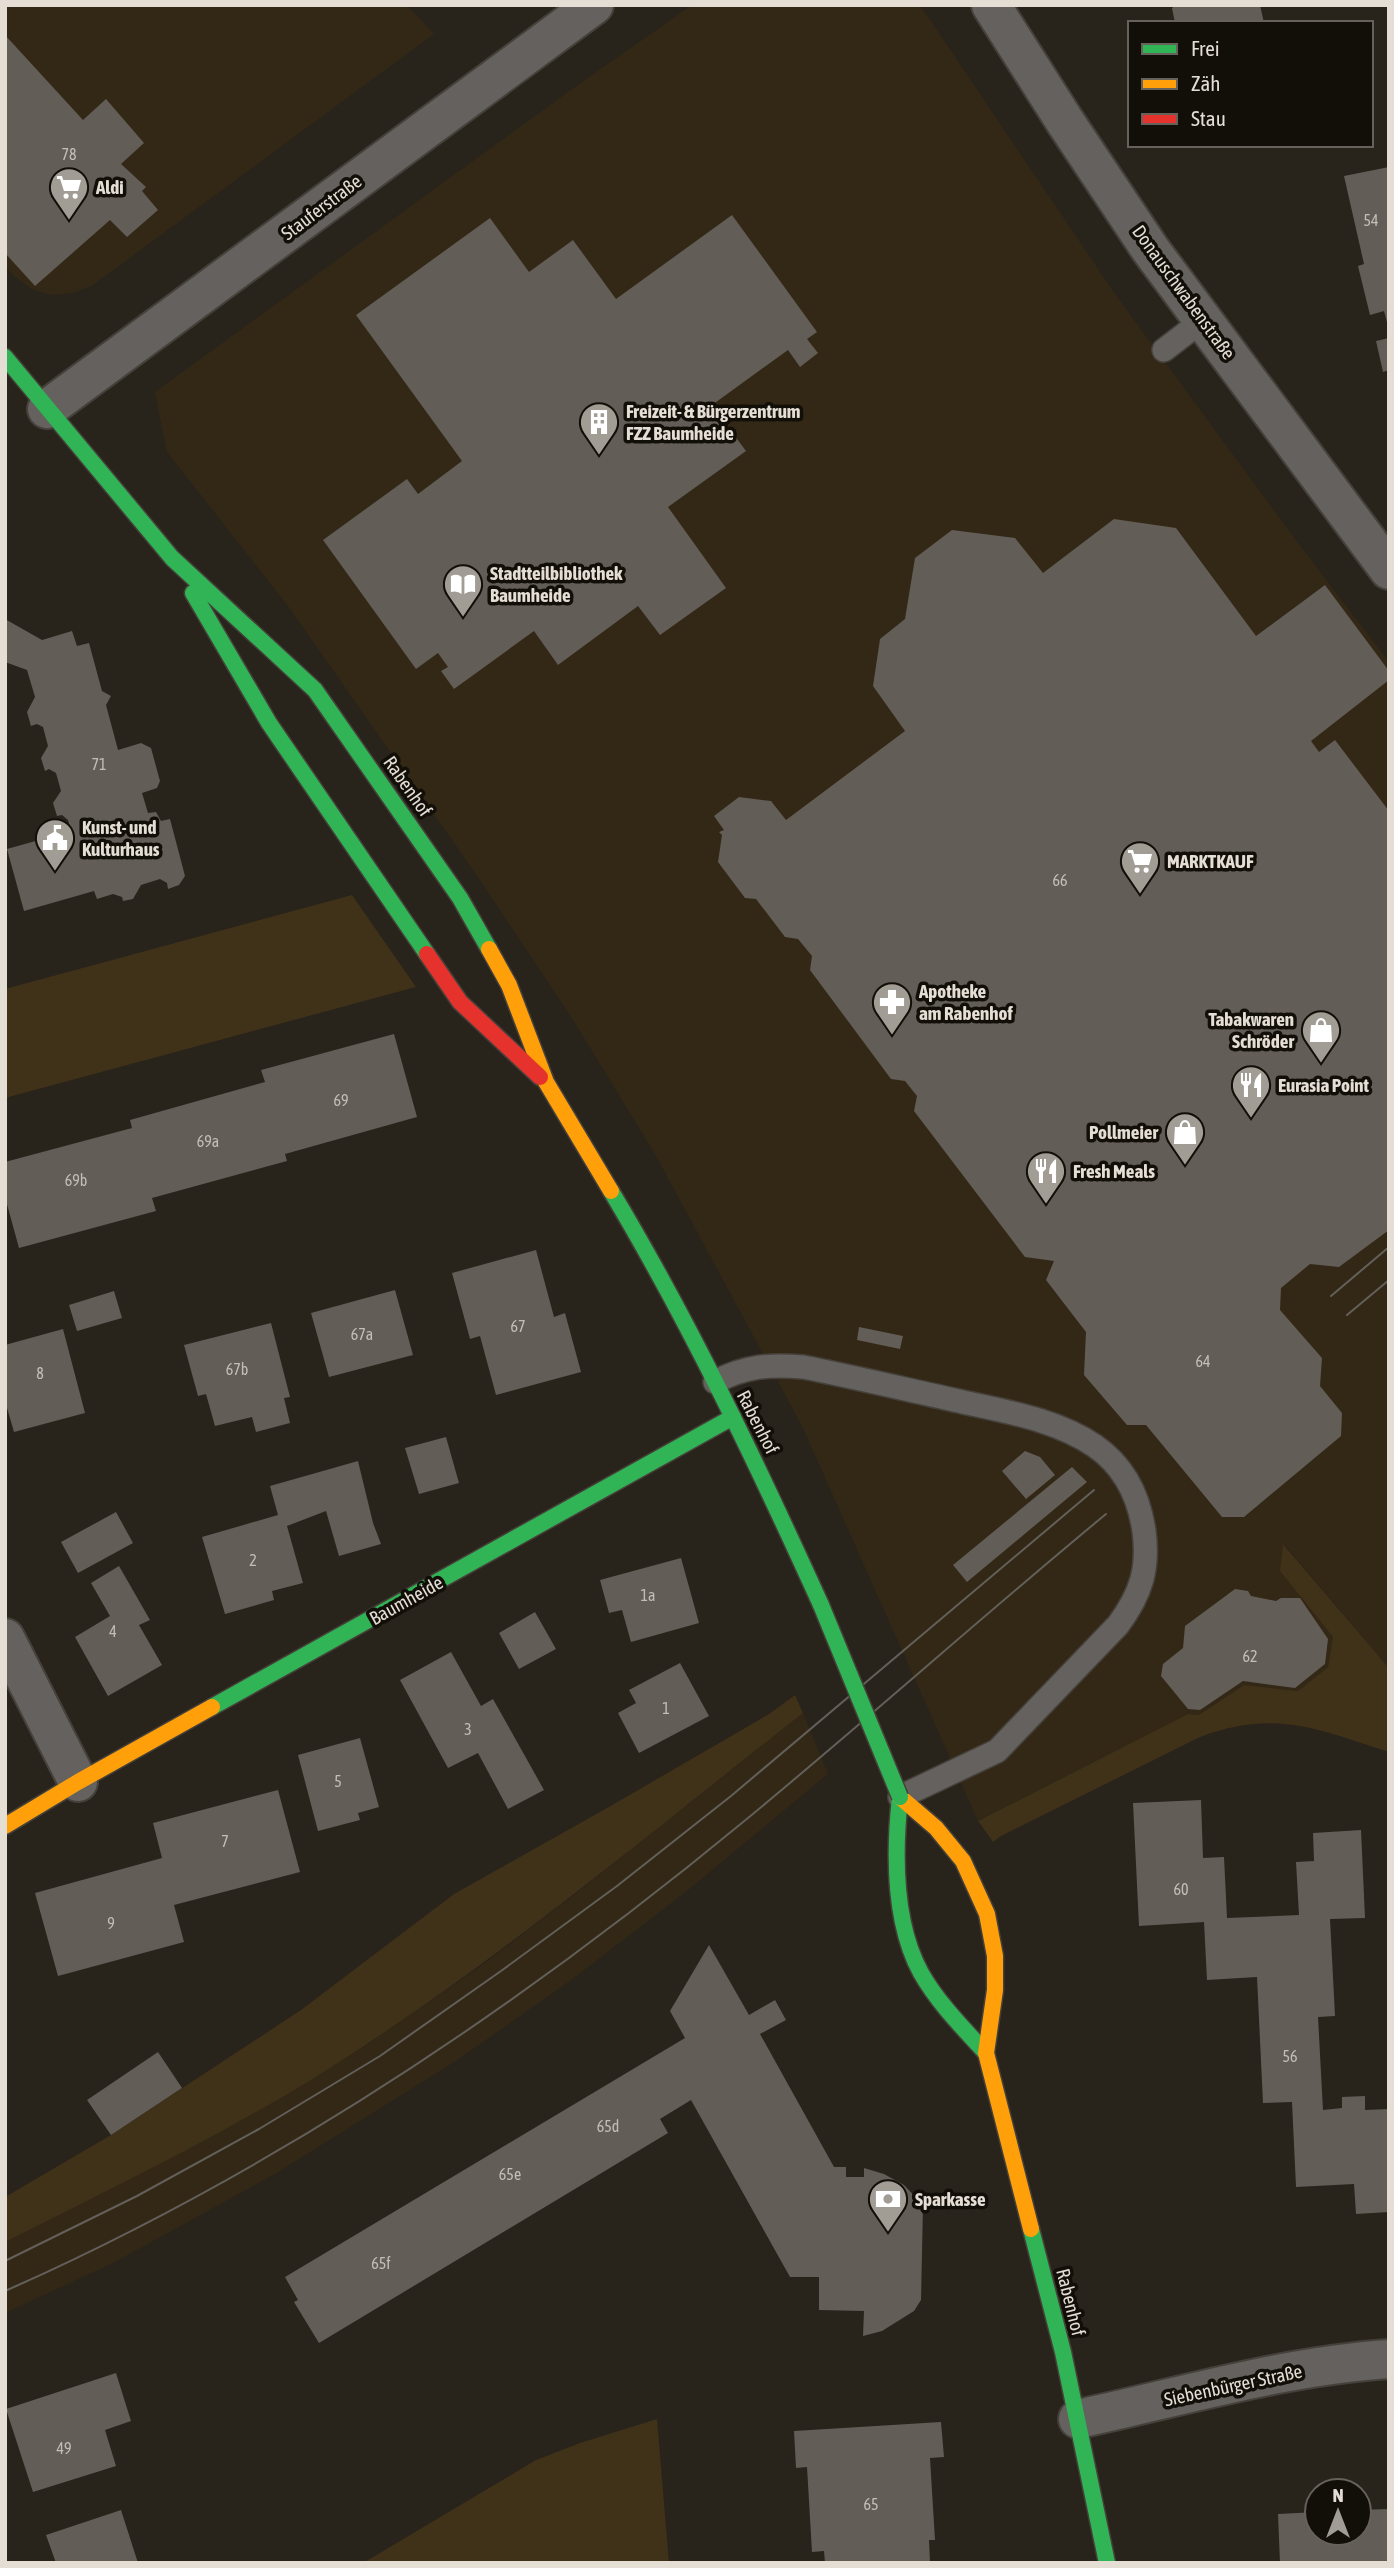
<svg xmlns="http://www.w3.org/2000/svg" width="1394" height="2568" viewBox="0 0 1394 2568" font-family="'Asap Condensed',sans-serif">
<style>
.built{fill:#332816}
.green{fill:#403119}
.building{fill:#625d57}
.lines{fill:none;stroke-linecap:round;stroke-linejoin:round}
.lane-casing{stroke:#45403a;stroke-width:26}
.street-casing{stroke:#45403a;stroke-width:42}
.fast-casing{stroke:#45403a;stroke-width:19}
.slow-casing{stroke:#45403a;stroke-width:19}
.jam-casing{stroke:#45403a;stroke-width:19}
.lane{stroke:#64615e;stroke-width:23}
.street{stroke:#64615e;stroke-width:38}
.fast{stroke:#30b455;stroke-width:16}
.slow{stroke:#ff9f0a;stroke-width:16}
.jam{stroke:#e5322d;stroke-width:16}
.tram{stroke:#635f5b;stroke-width:2}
.fast-bridge-casing{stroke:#45403a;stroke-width:19;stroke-linecap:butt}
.fast-bridge{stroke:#30b455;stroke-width:16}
.labels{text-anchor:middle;stroke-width:7;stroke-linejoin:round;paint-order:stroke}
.number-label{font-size:16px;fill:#c4beb6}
.poi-label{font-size:19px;font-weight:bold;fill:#e4ded5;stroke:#120e08;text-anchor:start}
.street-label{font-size:19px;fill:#e4ded5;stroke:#120e08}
</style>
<rect width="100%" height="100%" fill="#28231b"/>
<path class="built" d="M 5,5 L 407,5 L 434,34 L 93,285 L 73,293 L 51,295 L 31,289 L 14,276 L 5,266 Z
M 692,5 L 920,5 L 1115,294 L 1295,539 L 1389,662 L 1389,1668 L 1284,1544 L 1281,1572 L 1333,1637 L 1328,1667 L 1298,1691 L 1244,1685 L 1199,1715 L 1188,1714 L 978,1821 L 802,1426 L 655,1154 L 573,1020 L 480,880 L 288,606 L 167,452 L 155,392 L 572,89 Z
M 803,1713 L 828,1774 L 687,1891 L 570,1981 L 456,2061 L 275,2174 L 113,2263 L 5,2313 L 5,2242 L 241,2120 L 362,2048 L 481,1966 L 574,1895 Z"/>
<path class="green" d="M 352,895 L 416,987 L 5,1098 L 5,989 Z
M 1283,1544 L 1389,1668 L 1389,1752 C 1316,1729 1276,1709 1200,1737 L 1001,1836 L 993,1842 L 978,1821 L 1188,1714 L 1199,1715 L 1244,1685 L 1298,1691 L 1328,1667 L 1333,1637 L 1280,1571 Z
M 795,1695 L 803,1713 C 658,1827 517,1945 364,2046 C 250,2122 126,2181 5,2242 L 5,2197 L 111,2135 L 301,2010 L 454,1894 L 614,1804 L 769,1714 Z
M 657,2419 L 669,2563 L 363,2563 L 536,2460 L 580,2443 Z"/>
<path class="building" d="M 1176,5 L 1260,5 L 1264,23 L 1175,23 L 1172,8 Z
M 5,35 L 83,120 L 106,99 L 144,143 L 121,164 L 146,187 L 142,191 L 158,210 L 127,237 L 110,220 L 35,286 L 5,253 Z
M 1389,167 L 1389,326 L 1388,326 L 1384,311 L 1370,315 L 1358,266 L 1364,264 L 1344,176 Z
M 732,215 L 817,332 L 807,339 L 818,353 L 800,367 L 788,350 L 712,405 L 746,451 L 668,507 L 726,588 L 660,635 L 638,606 L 558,665 L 534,631 L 454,689 L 441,671 L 448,667 L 438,653 L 416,669 L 323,540 L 407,479 L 418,494 L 462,461 L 356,315 L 490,218 L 529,272 L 573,240 L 616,299 Z
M 1389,338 L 1389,370 L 1383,372 L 1376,341 Z
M 1114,519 L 1176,528 L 1256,636 L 1325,585 L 1389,671 L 1389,680 L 1311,741 L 1319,752 L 1335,740 L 1389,811 L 1389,1230 L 1339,1267 L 1310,1264 L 1281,1288 L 1280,1310 L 1322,1358 L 1320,1386 L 1342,1413 L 1341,1436 L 1244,1517 L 1222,1517 L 1146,1425 L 1127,1425 L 1084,1375 L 1086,1332 L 1046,1280 L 1054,1261 L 1025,1257 L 914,1111 L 917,1096 L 905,1081 L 891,1079 L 810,970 L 812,956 L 798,939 L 785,937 L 756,899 L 745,898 L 718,862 L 722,835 L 719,832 L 724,830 L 714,816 L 739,797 L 771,801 L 786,820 L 905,731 L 873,686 L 880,639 L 905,619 L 915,558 L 952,530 L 1015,538 L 1043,573 Z
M 5,619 L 42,640 L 72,631 L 77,646 L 89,643 L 102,691 L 111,696 L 106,705 L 118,750 L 141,743 L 151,748 L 160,781 L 157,788 L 142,793 L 148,813 L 156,812 L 161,821 L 170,819 L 185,876 L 179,885 L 168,889 L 167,883 L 160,879 L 141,885 L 133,899 L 123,901 L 122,897 L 113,894 L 97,899 L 94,891 L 24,911 L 7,849 L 71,831 L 68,820 L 62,815 L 57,816 L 53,803 L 61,791 L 56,773 L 49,769 L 45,771 L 41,758 L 48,746 L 43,727 L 37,724 L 31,726 L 27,712 L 35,697 L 27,670 L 5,662 Z
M 394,1034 L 417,1117 L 285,1154 L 287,1161 L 152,1198 L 156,1211 L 19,1248 L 5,1197 L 5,1162 L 132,1128 L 130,1120 L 265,1082 L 261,1070 Z
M 536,1250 L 554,1317 L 565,1313 L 581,1372 L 496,1395 L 480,1336 L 470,1339 L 452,1273 Z
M 395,1290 L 413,1355 L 329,1377 L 311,1313 Z
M 114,1291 L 122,1318 L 77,1331 L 69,1305 Z
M 271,1323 L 290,1397 L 284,1398 L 290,1423 L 256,1432 L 252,1417 L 215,1426 L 206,1394 L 198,1396 L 184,1345 Z
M 859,1327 L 903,1336 L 900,1349 L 857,1340 Z
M 63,1329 L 85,1413 L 14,1432 L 5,1401 L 5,1345 Z
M 446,1437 L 459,1483 L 419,1494 L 405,1448 Z
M 1025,1451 L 1040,1457 L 1055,1475 L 1026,1499 L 1002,1471 Z
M 358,1461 L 373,1523 L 381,1544 L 339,1556 L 326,1511 L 287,1526 L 303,1583 L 272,1591 L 274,1600 L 225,1614 L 202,1537 L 278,1515 L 270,1486 Z
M 1072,1467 L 1087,1482 L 967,1582 L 953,1565 Z
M 116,1512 L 133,1543 L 78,1573 L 61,1542 Z
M 681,1558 L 699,1623 L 631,1642 L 622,1610 L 609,1613 L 600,1580 Z
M 119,1566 L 150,1620 L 139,1625 L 162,1665 L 108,1696 L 75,1637 L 110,1616 L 91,1583 Z
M 1235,1589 L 1248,1591 L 1251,1596 L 1276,1601 L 1281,1598 L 1300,1598 L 1328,1639 L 1325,1664 L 1295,1688 L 1243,1681 L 1200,1710 L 1188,1709 L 1161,1676 L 1163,1664 L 1183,1648 L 1185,1626 Z
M 535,1612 L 556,1649 L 519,1669 L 499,1633 Z
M 451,1652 L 481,1706 L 493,1699 L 544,1790 L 508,1809 L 478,1753 L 448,1768 L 400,1680 Z
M 680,1663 L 709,1716 L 639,1753 L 618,1713 L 636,1703 L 629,1690 Z
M 360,1738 L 379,1807 L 358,1813 L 360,1820 L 318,1831 L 298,1755 Z
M 278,1790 L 300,1872 L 174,1905 L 184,1942 L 58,1976 L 35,1893 L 162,1858 L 153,1823 Z
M 1201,1800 L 1203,1858 L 1224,1857 L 1227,1918 L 1299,1915 L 1296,1862 L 1314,1861 L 1313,1833 L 1361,1830 L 1365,1918 L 1330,1919 L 1335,2016 L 1318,2017 L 1323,2110 L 1342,2108 L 1342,2097 L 1365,2096 L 1365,2110 L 1389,2109 L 1389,2212 L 1356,2214 L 1354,2184 L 1296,2187 L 1292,2102 L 1263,2103 L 1257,1977 L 1207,1980 L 1204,1922 L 1139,1926 L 1133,1803 Z
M 709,1945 L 749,2015 L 775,2000 L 786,2020 L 760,2034 L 834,2167 L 846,2167 L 846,2177 L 864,2177 L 864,2168 L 884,2174 L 904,2185 L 923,2205 L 921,2300 L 914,2311 L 882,2331 L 863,2336 L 864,2311 L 819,2310 L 819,2277 L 790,2277 L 691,2100 L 660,2119 L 668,2133 L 319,2343 L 294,2302 L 298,2300 L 285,2277 L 685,2038 L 670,2011 Z
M 158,2052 L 182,2088 L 111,2135 L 87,2100 Z
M 116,2373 L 131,2421 L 105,2430 L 116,2466 L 33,2492 L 6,2409 Z
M 941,2422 L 944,2457 L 930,2458 L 935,2540 L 929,2540 L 930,2563 L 825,2563 L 824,2551 L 812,2552 L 807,2467 L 796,2468 L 794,2431 Z
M 1389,2509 L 1389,2563 L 1280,2563 L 1278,2514 L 1317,2512 L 1317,2533 L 1359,2533 L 1359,2510 Z
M 121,2510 L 138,2563 L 56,2563 L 46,2535 Z"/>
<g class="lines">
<g class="lane-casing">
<path id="lane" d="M 1164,350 L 1203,320
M 715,1382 C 745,1366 770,1364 803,1367 C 854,1377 904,1389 954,1400 C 1001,1411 1054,1418 1095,1446 C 1124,1466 1139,1497 1144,1531 C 1149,1569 1141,1594 1118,1625 L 997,1751 L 900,1797"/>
</g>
<g class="street-casing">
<path id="street" d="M 991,5 L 1064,120 L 1150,249 L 1389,570
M 47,409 L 594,5
M 5,1638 L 78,1782
M 1078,2419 C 1181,2397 1283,2366 1389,2359"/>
</g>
<g class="fast-casing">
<path id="fast" d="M 5,357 L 172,558 L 315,690 L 460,898 L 489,949
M 193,593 L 269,723 L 427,954
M 611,1191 C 690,1323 757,1464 821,1605
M 212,1707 L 733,1417
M 900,1797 C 894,1853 893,1922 921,1973 C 938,2003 963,2028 986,2053
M 1031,2229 L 1063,2352 L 1107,2563"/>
</g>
<g class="slow-casing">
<path id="slow" d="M 489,949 L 509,985 L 546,1082 L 611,1191
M 900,1797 L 936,1828 L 963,1861 L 987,1914 L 995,1956 L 995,1990 L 986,2053 L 1031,2229
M 5,1826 L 78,1782 L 212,1707"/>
</g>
<g class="jam-casing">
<path id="jam" d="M 427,954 L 460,1002 L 540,1077"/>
</g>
<use href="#lane" class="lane"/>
<use href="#street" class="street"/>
<use href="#fast" class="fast"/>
<use href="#slow" class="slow"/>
<use href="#jam" class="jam"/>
<path class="tram" d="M 1331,1296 L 1389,1247
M 1347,1315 L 1389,1280
M 5,2261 L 137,2196 L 259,2129 L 380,2056 L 501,1971 L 617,1886 L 731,1796 L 1094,1490
M 5,2291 C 274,2172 522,2005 748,1818 C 869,1718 985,1614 1106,1514"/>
<g class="fast-bridge-casing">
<path id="fast-bridge" d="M 821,1605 L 900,1797"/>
</g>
<use href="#fast-bridge" class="fast-bridge"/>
</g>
<defs>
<g id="supermarket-pin" transform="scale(2.0125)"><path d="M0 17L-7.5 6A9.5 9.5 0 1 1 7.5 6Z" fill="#a29d94" stroke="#120e08"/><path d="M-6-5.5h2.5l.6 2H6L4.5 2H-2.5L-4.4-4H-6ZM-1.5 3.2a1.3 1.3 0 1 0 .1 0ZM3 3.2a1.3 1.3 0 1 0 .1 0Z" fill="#fff"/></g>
<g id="building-pin" transform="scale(2.0125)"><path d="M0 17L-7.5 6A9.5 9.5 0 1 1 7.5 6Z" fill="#a29d94" stroke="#120e08"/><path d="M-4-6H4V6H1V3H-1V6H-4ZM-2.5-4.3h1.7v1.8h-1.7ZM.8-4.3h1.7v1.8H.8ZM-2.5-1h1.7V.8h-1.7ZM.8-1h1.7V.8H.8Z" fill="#fff"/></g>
<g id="library-pin" transform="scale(2.0125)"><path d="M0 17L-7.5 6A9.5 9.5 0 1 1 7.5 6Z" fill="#a29d94" stroke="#120e08"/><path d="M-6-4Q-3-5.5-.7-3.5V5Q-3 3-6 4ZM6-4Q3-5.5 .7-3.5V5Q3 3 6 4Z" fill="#fff"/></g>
<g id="civic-pin" transform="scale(2.0125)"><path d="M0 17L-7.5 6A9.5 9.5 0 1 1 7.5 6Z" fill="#a29d94" stroke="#120e08"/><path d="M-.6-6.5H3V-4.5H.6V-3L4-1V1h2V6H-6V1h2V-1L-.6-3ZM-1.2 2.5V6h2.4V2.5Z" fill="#fff"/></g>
<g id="pharmacy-pin" transform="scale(2.0125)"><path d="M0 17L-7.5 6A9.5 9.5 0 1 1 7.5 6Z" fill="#a29d94" stroke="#120e08"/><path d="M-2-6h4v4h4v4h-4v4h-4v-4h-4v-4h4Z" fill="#fff"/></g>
<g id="shop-pin" transform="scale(2.0125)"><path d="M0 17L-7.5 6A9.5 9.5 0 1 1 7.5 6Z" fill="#a29d94" stroke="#120e08"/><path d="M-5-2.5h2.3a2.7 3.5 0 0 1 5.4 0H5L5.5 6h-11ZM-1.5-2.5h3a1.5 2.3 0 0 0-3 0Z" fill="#fff"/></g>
<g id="restaurant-pin" transform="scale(2.0125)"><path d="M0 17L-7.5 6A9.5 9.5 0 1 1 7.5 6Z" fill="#a29d94" stroke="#120e08"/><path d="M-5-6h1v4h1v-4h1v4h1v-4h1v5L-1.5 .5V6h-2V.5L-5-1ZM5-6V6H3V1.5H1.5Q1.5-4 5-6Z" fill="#fff"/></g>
<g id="bank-pin" transform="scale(2.0125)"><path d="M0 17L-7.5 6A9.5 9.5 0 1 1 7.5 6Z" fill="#a29d94" stroke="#120e08"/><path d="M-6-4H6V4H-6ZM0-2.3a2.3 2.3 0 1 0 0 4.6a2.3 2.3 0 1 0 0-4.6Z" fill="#fff"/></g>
</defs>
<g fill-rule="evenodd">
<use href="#supermarket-pin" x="69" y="187"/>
<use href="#building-pin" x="599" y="422"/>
<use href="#library-pin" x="463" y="584"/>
<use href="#civic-pin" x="55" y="838"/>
<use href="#supermarket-pin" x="1140" y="861"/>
<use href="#pharmacy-pin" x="892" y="1002"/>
<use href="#shop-pin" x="1321" y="1030"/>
<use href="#restaurant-pin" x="1251" y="1085"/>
<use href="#shop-pin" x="1185" y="1132"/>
<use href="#restaurant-pin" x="1046" y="1171"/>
<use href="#bank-pin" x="888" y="2199"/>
</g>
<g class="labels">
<g class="number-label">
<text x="69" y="160">78</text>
<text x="1371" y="226">54</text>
<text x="99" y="770">71</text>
<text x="1060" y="886">66</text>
<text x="341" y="1106">69</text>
<text x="208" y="1147">69a</text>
<text x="76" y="1186">69b</text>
<text x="518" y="1332">67</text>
<text x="362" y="1340">67a</text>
<text x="1203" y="1367">64</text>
<text x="237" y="1375">67b</text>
<text x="40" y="1379">8</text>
<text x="253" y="1566">2</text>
<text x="648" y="1601">1a</text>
<text x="113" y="1637">4</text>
<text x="1250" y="1662">62</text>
<text x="666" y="1714">1</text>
<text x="468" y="1735">3</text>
<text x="338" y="1787">5</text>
<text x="225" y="1847">7</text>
<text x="1181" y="1895">60</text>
<text x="111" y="1929">9</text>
<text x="1290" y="2062">56</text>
<text x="608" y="2132">65d</text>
<text x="510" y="2180">65e</text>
<text x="381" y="2269">65f</text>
<text x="64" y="2454">49</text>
<text x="871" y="2510">65</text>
</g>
<g class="poi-label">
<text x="96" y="194">Aldi</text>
<text x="626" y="418">Freizeit- &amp; Bürgerzentrum<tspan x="626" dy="22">FZZ Baumheide</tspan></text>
<text x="490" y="580">Stadtteilbibliothek<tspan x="490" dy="22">Baumheide</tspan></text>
<text x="82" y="834">Kunst- und<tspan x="82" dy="22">Kulturhaus</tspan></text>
<text x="1167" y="868">MARKTKAUF</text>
<text x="919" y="998">Apotheke<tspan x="919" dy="22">am Rabenhof</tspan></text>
<text x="1294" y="1026" text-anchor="end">Tabakwaren<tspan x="1294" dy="22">Schröder</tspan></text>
<text x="1278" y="1092">Eurasia Point</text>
<text x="1158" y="1139" text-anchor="end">Pollmeier</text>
<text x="1073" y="1178">Fresh Meals</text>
<text x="915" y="2206">Sparkasse</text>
</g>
<g class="street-label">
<text transform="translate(321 207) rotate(-37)" y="7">Stauferstraße</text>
<text transform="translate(1184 292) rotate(54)" y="7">Donauschwabenstraße</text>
<text transform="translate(408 786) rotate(55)" y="7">Rabenhof</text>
<text transform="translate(758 1422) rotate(63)" y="7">Rabenhof</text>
<text transform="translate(406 1600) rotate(-29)" y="7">Baumheide</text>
<text transform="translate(1071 2302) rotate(76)" y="7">Rabenhof</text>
<text transform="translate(1233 2385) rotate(-12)" y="7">Siebenbürger Straße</text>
</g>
</g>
<rect width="1394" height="2568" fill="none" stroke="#e4ded5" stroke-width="14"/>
<rect x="1128" y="21" width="245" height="126" fill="#120e08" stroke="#66615a" stroke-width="2"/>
<rect x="1142" y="44" width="35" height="10" fill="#30b455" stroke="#66615a" stroke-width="2"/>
<text x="1191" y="56" font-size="21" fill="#e4ded5">Frei</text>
<rect x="1142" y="79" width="35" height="10" fill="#ff9f0a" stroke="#66615a" stroke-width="2"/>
<text x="1191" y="91" font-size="21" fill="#e4ded5">Zäh</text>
<rect x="1142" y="114" width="35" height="10" fill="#e5322d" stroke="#66615a" stroke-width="2"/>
<text x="1191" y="126" font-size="21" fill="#e4ded5">Stau</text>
<g transform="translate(1338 2512)"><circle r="33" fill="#120e08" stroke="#66615a" stroke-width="2"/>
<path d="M0-5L12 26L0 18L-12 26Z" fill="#a29d94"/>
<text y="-10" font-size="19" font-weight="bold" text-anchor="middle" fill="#e4ded5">N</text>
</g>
</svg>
